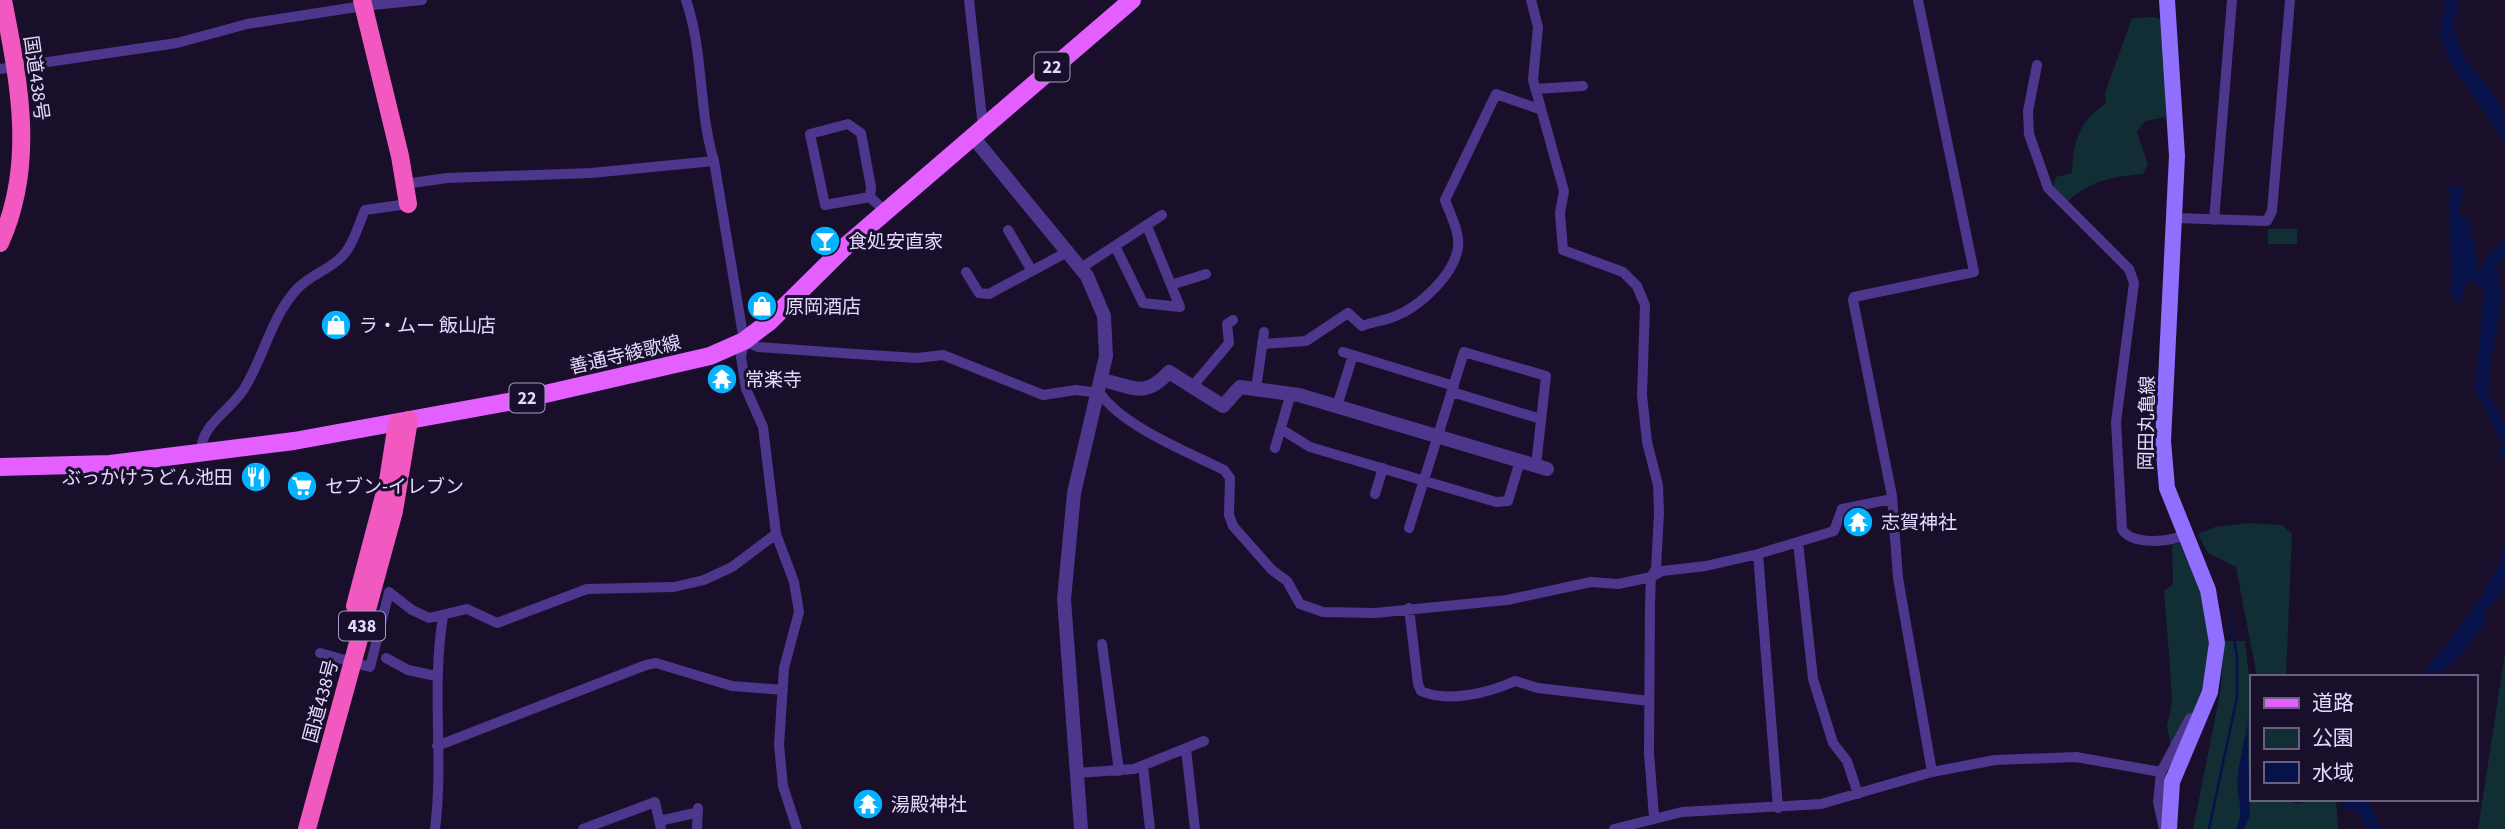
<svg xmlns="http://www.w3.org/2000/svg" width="2505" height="829" viewBox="0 0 2505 829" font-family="'Source Sans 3','Noto Sans JP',sans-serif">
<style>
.green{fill:#112e35}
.water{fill:#07124b}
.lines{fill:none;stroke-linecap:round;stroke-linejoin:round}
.stream{stroke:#07124b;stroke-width:2.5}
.minor{stroke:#4c378c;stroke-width:10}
.tertiary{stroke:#4c378c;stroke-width:14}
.secondary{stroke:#906fff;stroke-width:16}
.primary{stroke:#e45fff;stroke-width:18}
.trunk{stroke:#f259c0;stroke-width:18}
.labels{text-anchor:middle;stroke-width:6;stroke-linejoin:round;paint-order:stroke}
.shield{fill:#190f2a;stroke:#a79cbf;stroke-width:2}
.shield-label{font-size:18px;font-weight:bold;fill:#e4d8ff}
.street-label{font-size:19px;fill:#e4d8ff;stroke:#190f2a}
.poi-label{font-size:19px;fill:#e4d8ff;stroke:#190f2a;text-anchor:start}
</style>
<rect width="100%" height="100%" fill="#190f2a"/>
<path class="green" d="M 2154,17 L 2163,21 L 2166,117 L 2145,121 L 2137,132 L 2148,164 L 2143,174 C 2110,177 2087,181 2063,206 L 2052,191 L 2056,177 L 2072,173 C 2073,142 2079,121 2106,103 L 2105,93 L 2132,18 Z
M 2268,229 L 2297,229 L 2297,244 L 2268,244 Z
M 2249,523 L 2281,525 L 2292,533 L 2286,677 L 2257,677 L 2236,567 L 2208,553 L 2198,534 L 2215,527 Z
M 2180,543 C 2223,609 2223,686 2171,747 L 2167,726 L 2172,703 L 2170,667 L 2164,591 L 2173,584 L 2172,545 Z
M 2223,641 L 2245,641 L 2251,693 L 2251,799 L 2280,799 L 2299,804 L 2313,799 L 2336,799 L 2338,829 L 2193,829 L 2221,689 Z
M 2505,653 L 2505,829 L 2478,829 Z"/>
<path class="water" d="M 2446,0 L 2458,0 L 2453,27 L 2465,60 L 2495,96 L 2505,118 L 2505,142 L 2449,60 L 2439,34 Z
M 2449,185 L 2464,188 L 2459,212 L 2469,221 L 2479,273 L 2488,255 L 2505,238 L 2505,257 L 2496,265 L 2502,296 L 2489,373 L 2488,394 L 2505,424 L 2505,459 L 2498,453 L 2503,443 L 2475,390 L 2484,289 L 2467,278 L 2460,304 L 2452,296 Z
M 2505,544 L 2505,586 L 2483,616 L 2486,622 C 2469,643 2450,677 2421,677 C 2451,636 2493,594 2505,544 Z
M 2247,715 L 2250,816 L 2244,829 L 2236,829 C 2246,808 2235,797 2238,775 C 2240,754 2247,739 2247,715 Z
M 2344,799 L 2370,803 L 2381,829 L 2368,829 L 2360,814 L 2341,806 Z"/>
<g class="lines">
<path class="stream" d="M 2209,829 L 2237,697 L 2237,657 L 2230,612"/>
<path class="minor" d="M 686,0 C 704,52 698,109 714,161 L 744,341 L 741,357 L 746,389 L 763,427 L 776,534 L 794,582 L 799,612 L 784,668 L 779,745 L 783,786 L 797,829
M 969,0 L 983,127
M 1531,0 L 1538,27 L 1533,80 L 1564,191 L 1560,213 L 1563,250 L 1623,272 L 1637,286 L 1645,305 L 1642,395 L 1647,442 L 1658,485 L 1659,513 L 1656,569 L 1651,577 L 1650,603 L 1649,753 L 1654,817
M 1918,0 L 1974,272 L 1854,297 L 1853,300 L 1892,496 L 1898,578 L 1932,772
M 2037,65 L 2028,111 L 2029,134 L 2048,188 L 2129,269 L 2134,283 L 2116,422 L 2122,529 C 2132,546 2171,542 2186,534
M 0,69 L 177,43 L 247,24 L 363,6 L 422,0
M 1535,89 L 1583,86
M 405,184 L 447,178 L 591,173 L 714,161
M 870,197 L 825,205 L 810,134 L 848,124 L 861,133 L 871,187 L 870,197 L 886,212
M 2175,218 L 2267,221 L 2272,211 L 2290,0
M 2214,220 L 2232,0
M 1008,230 L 1032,271
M 1115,246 L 1143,303 L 1180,307 L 1147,226
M 1081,268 L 1162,215
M 966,272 L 979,293 L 989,294 L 1069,251
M 1171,285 L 1206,274
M 744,341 L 758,347 L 855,354 L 917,358 L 943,355 L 1043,395 L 1076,390 L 1100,393 C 1122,426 1188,452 1224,470 L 1230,478 L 1229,515 L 1233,526 L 1272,570 L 1287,581 L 1300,604 L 1323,612 L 1375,613 L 1507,600 L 1591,582 L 1618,584 L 1651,577 L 1662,571 L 1706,566 L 1758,554 L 1834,531 L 1842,509 L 1892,499
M 1262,344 L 1306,341 L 1348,313 L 1362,326 C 1372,322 1383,321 1393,317 C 1419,308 1455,274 1458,247 C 1460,232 1450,214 1445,200 L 1496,94 L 1539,109
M 1343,352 L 1454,386
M 1192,387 L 1229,343 L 1227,324 L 1233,320
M 1256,389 L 1264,332
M 1452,392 L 1541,419
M 1337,406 L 1353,355
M 1281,429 L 1310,447 L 1496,502 L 1508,501 L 1520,461
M 1275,448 L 1291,393
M 201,453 C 200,425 230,411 244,389 C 264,357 271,317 297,289 C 308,277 325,271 337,261 C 352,250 358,226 365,210 L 408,204
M 1375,494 L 1383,468
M 1409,528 L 1464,352 L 1546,376 L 1536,465
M 1798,542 L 1813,679 L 1833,743 L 1847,761 L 1858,794
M 1758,554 L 1778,808
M 1409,608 L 1418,684 L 1421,691 C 1448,703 1489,693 1515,681 L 1538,688 L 1649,701
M 1102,644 L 1119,771
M 320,653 L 370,667 L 389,592 L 412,610 L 429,618 L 467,609 L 497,623 L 587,589 L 674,587 L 704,580 L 732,567 L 776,534
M 386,658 L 408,670 L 436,676
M 437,746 L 646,665 L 656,663 L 732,686 L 783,690
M 1186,749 L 1195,829
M 1143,766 L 1150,829
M 2161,772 L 2190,718 L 2201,719
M 1077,773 L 1134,769 L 1204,741
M 659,821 L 695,813
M 435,829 C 444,758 431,688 443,617
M 583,829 L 655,802 L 661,829
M 697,829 L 698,808
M 1614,829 L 1682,812 L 1821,804 L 1932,772 L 1995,760 L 2076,757 L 2161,772 L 2158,802 L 2164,829"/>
<path class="tertiary" d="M 973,137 L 1087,276 L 1104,316 L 1106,356 L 1074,493 L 1064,599 L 1081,829
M 1102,380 C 1135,387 1144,399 1169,372 L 1223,406 L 1240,387 L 1299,395 L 1547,469"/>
<path class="secondary" d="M 2167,0 L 2177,156 L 2163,441 L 2167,488 L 2208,590 L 2217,643 L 2210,692 L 2172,782 L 2169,829"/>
<path class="primary" d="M 0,467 L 110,464 L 294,441 L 519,400 L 710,356 L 744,341 L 769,322 L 848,244 L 1132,0"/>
<path class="trunk" d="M 362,0 L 400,156 L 408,204
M 0,243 C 36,164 19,82 3,0
M 355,606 L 388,481 L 397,423
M 307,829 L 394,511 L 409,420"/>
</g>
<defs>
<g id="bar-disc" transform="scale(1.575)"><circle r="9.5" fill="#04b2ff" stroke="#190f2a"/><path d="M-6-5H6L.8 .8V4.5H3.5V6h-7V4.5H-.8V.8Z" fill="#fff"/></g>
<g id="shop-disc" transform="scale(1.575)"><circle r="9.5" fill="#04b2ff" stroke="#190f2a"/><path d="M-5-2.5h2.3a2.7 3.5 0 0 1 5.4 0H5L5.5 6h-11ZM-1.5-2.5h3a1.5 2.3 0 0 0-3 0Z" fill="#fff"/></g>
<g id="temple-disc" transform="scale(1.575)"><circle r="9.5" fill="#04b2ff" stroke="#190f2a"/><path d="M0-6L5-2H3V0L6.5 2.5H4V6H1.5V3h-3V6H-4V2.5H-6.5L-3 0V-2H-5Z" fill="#fff"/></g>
<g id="restaurant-disc" transform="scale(1.575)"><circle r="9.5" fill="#04b2ff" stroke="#190f2a"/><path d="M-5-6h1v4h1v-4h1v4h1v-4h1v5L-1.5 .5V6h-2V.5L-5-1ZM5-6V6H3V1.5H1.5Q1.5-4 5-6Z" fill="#fff"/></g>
<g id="supermarket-disc" transform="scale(1.575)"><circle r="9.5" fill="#04b2ff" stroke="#190f2a"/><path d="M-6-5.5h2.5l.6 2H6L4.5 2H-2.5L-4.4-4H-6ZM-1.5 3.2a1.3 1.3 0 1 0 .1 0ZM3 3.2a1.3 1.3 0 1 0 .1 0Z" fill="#fff"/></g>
</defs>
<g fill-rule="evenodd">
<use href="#bar-disc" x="825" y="241"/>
<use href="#shop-disc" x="762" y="306"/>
<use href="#shop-disc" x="336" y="325"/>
<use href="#temple-disc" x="722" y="379"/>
<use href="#restaurant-disc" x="256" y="477"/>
<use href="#supermarket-disc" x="302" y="486"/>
<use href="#temple-disc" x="1858" y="522"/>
<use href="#temple-disc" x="868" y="804"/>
</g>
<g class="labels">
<g class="shield">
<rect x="1034.5" y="52.5" width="35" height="29" rx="5"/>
<rect x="509.5" y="383.5" width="35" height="29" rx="5"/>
<rect x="339" y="611.5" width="46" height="29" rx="5"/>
</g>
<g class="shield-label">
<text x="1052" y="73">22</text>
<text x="527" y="404">22</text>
<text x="362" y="632">438</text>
</g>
<g class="street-label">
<text transform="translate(37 78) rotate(82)" y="7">国道438号</text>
<text transform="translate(625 354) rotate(-13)" y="7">善通寺綾歌線</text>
<text transform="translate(2146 423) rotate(-89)" y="7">岡田丸亀線</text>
<text transform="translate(320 701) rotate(-75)" y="7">国道438号</text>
</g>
<g class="poi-label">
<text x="848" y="248">食処安直家</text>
<text x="785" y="313">原岡酒店</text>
<text x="359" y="332">ラ・ムー 飯山店</text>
<text x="745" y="386">常楽寺</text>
<text x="233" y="484" text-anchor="end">ぶっかけうどん池田</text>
<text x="325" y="493">セブン-イレブン</text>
<text x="1881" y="529">志賀神社</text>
<text x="891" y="811">湯殿神社</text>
</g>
</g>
<rect x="2250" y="675" width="228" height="126" fill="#190f2a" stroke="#6a5f7f" stroke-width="2"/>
<rect x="2264" y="698" width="35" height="10" fill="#e45fff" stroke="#6a5f7f" stroke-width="2"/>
<text x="2312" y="710" font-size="21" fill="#e4d8ff">道路</text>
<rect x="2264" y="728" width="35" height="21" fill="#112e35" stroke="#6a5f7f" stroke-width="2"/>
<text x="2312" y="745" font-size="21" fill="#e4d8ff">公園</text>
<rect x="2264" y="762" width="35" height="21" fill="#07124b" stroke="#6a5f7f" stroke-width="2"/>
<text x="2312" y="780" font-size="21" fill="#e4d8ff">水域</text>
</svg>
